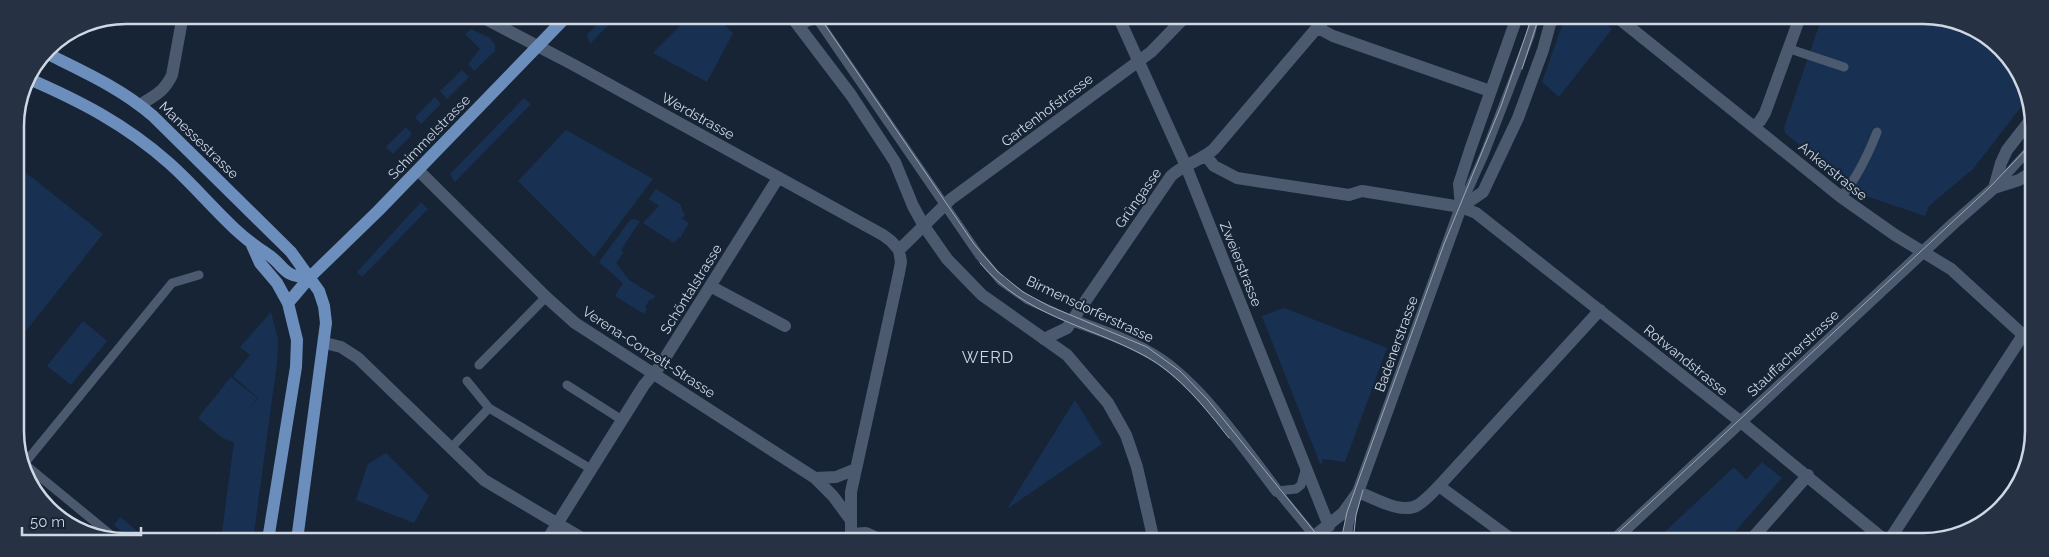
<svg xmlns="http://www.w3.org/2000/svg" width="2049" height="557" viewBox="0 0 2049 557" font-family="Raleway,sans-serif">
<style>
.green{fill:#183152}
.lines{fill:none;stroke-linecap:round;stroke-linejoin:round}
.service{stroke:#4b5a6f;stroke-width:9}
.minor{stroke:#4b5a6f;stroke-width:12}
.tertiary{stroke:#4b5a6f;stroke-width:12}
.primary{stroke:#6c8ebc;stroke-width:12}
.tram{stroke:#9da7b5;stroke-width:1}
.labels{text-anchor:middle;stroke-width:4;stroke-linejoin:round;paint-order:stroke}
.street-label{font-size:14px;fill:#ced7e3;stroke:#172436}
.quarter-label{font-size:16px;letter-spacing:1px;fill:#ced7e3;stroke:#172436}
.rim{fill:none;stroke:#ced7e3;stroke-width:2.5}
</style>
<rect width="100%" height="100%" fill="#172436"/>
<path class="green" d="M 605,16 L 613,16 L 615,18 L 590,44 L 587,35 Z
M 690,16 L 715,16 L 733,33 L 707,82 L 653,53 Z
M 1567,17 L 1597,17 L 1612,29 L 1559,97 L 1542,82 L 1564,20 Z
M 1822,17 L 1945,17 L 2002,48 L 2028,98 L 1973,169 L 1929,206 L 1925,216 L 1860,194 L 1785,133 L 1784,128 Z
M 471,29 L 490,38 L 495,45 L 495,51 L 474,71 L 468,64 L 480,49 L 465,34 Z
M 462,70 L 469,77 L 447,99 L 440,91 Z
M 435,97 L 441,104 L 421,124 L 415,117 Z
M 524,98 L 531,104 L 455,182 L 450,174 Z
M 406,127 L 412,134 L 393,154 L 386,147 Z
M 566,130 L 653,179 L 594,257 L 518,181 Z
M 15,164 L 103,234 L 17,342 Z
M 656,189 L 680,204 L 685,216 L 681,218 L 689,223 L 680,238 L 678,237 L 674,243 L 643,223 L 659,206 L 649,199 Z
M 421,202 L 428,209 L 362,277 L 357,272 Z
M 634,219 L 640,221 L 621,250 L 624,252 L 616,263 L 629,280 L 655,296 L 652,300 L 650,299 L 645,307 L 647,309 L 644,314 L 615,296 L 623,283 L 599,262 L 630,220 Z
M 1284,308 L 1387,348 L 1345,462 L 1323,459 L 1321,466 L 1262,316 Z
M 271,312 L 278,340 L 277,363 L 253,540 L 221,540 L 234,442 L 224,439 L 198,418 L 231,377 L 257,398 L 241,418 L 258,398 L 233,376 L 250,355 L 240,347 Z
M 83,321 L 107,341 L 71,385 L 47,366 Z
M 1075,400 L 1102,444 L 1007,509 Z
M 386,453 L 429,496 L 414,523 L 356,500 L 368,464 Z
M 1762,462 L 1782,478 L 1726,542 L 1655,541 L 1733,468 L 1736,469 L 1746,480 Z
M 120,517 L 148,540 L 132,540 L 114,525 Z"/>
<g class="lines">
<path class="service" d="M 815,16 L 979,255 L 1001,281 L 1028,300 L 1072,320
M 1790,49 L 1844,67
M 1996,186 L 2032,147
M 1841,197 C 1857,178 1868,155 1877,132
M 1461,206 L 1484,155 L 1530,36 L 1535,17
M 479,365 L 546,297
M 467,381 L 489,408 L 591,469
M 567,385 L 622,420
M 451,448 L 489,408
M 22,462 L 117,540
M 24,464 L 172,283 L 199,275
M 1277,491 L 1318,541
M 1277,491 L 1296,489 L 1301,485 L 1306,467
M 1347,541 L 1349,524 L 1356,500"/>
<path class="minor" d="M 478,15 L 572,64 L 883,235 L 891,241 L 899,250
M 1617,17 L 1841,197 L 1895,235 L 1951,269 L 2032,343
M 799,24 L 820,16
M 1318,28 L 1333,36 L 1490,91
M 140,105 C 155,95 164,92 172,75 L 183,15
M 1754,127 L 1760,121 L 1765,113 L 1800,17
M 1206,156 L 1214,166 L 1237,178 L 1349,195 L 1362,191 L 1461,207 L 1476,213 L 1741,422 L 1887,542
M 418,170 L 546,297 L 575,323 L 815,478 L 836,477 L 856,469
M 899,250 L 951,199 L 1151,52 L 1186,16
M 710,286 L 785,326
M 1072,320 C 1102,331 1133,341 1160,359 C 1203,388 1245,449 1277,491
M 1044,339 L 1067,328 L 1171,176 C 1183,164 1201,161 1214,149 L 1327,16
M 325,343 L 341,347 L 358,358 L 484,480 L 585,540
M 815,478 L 833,496 L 850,519
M 1439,486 L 1514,541
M 1358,492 C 1375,498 1401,515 1418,505 C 1426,500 1433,492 1439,486 L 1600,310
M 851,534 L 851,492 L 899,273 L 901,262 L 899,250
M 851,534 L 866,533 L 883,541
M 547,540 L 644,385 L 660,366 L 778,178
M 1749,542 L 1808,475
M 1888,542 L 2023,335"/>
<path class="tertiary" d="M 791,16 L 851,95 L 895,162 L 913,206 L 924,226 L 947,259 L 982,295 L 1067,355 L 1108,403 L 1126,435 L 1137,467 L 1154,541
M 1118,16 L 1186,166 L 1329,526
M 1994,188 L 2001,163 L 2007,150 L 2032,118
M 1461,207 L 1483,192 L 1491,175 L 1518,118 L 1543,50 L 1552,17
M 1308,541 L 1343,513 L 1358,492 L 1461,207 L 1459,184 L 1470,150 L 1517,17
M 1613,541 L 1954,223 L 1994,188 L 2019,180 L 2032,172"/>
<path class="primary" d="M 44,52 C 82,71 121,88 153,116 L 291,252 L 319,291 L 324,306 L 326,323 L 297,540
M 27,78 C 80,101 125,124 169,163 C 202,192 229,230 266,253 C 286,266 282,278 310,277
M 252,245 L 260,263 L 277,283 L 288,303 L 297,340 L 296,367 L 268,540
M 288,303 L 310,277 L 378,211 L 567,16"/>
<path class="tram" d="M 819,16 L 974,244 L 997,271 L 1023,292 L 1049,306 L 1147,347 L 1180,371 L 1207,399 L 1322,541
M 1522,69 L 1539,17
M 980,263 C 1026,317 1086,324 1145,356 C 1180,375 1205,408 1229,438
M 1341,541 L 1347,512 L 1444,244 L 1501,106 L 1532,17
M 1353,541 L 1356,515 L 1363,490
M 1609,541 L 1989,188 L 2032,143"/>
</g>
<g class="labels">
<g class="street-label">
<text transform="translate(1047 110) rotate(-37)" y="5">Gartenhofstrasse</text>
<text transform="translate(698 116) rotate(29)" y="5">Werdstrasse</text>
<text transform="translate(429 137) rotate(-46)" y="5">Schimmelstrasse</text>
<text transform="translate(199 140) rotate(44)" y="5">Manessestrasse</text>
<text transform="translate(1833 171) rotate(39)" y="5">Ankerstrasse</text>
<text transform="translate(1138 198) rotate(-55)" y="5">Grüngasse</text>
<text transform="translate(1241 264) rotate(68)" y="5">Zweierstrasse</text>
<text transform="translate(691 289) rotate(-58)" y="5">Schöntalstrasse</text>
<text transform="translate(1090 309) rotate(25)" y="5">Birmensdorferstrasse</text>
<text transform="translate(1396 344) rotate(-70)" y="5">Badenerstrasse</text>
<text transform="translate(649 352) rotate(33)" y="5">Verena-Conzett-Strasse</text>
<text transform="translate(1793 353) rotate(-43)" y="5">Stauffacherstrasse</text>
<text transform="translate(1686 360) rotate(39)" y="5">Rotwandstrasse</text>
</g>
<g class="quarter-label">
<text x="988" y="363">WERD</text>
</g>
</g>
<path d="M0 0H2049V557H0ZM126 24H1923A102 102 0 0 1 2025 126V431A102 102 0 0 1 1923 533H126A102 102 0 0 1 24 431V126A102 102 0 0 1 126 24Z" fill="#263244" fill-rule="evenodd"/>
<path class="rim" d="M126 24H1923A102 102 0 0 1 2025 126V431A102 102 0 0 1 1923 533H126A102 102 0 0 1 24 431V126A102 102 0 0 1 126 24Z"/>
<path d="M22 527v8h119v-8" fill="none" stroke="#ced7e3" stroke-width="2.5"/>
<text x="30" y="527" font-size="15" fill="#ced7e3" stroke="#172436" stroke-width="4" paint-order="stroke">50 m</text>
</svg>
